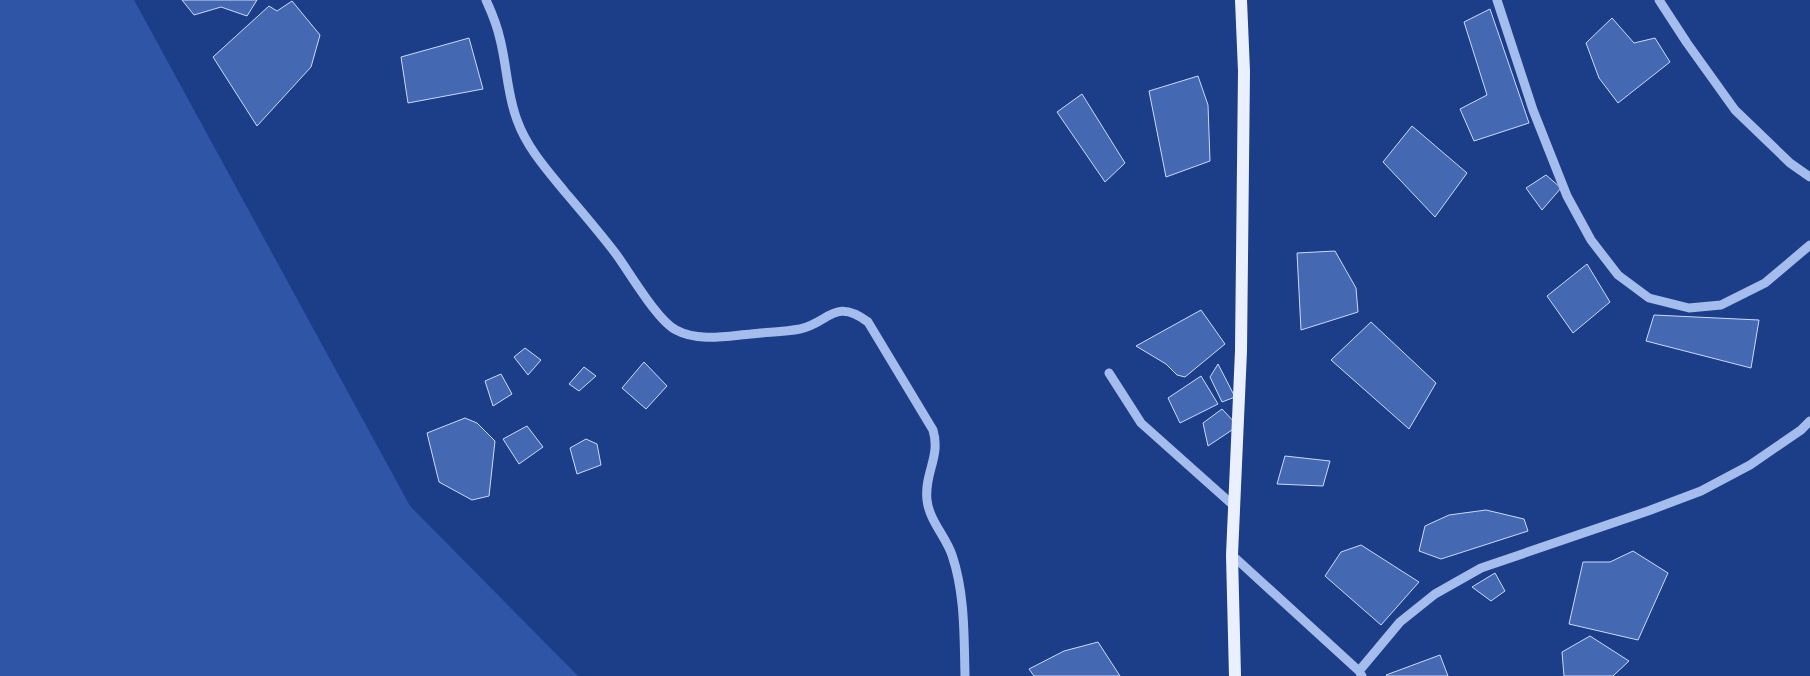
<svg xmlns="http://www.w3.org/2000/svg" width="1810" height="676" viewBox="0 0 1810 676" font-family="'Space Grotesk',sans-serif">
<style>
.green{fill:#2f56a6}
.building{fill:#4468b2;stroke:#cadaf9}
.lines{fill:none;stroke-linecap:round;stroke-linejoin:round}
.minor{stroke:#a5bdec;stroke-width:9}
.major{stroke:#eaf0ff;stroke-width:12}
</style>
<rect width="100%" height="100%" fill="#1c3e89"/>
<path class="green" d="M 0,0 L 134,0 L 410,506 L 578,676 L 0,676 Z"/>
<path class="building" d="M 182,0 L 257,0 L 247,16 L 221,7 L 194,15 Z
M 292,1 L 320,35 L 311,67 L 257,126 L 213,57 L 269,6 L 277,11 Z
M 1490,9 L 1529,123 L 1474,141 L 1460,109 L 1487,95 L 1464,22 Z
M 1612,18 L 1634,43 L 1655,38 L 1670,62 L 1618,103 L 1599,78 L 1586,43 Z
M 469,38 L 483,89 L 408,103 L 401,57 Z
M 1198,76 L 1208,105 L 1210,161 L 1166,177 L 1149,91 Z
M 1082,94 L 1125,163 L 1105,182 L 1057,112 Z
M 1412,126 L 1467,173 L 1435,217 L 1383,162 Z
M 1546,175 L 1561,188 L 1542,210 L 1526,188 Z
M 1335,251 L 1356,288 L 1358,312 L 1301,330 L 1297,253 Z
M 1587,264 L 1610,302 L 1573,333 L 1547,296 Z
M 1201,310 L 1225,344 L 1185,377 L 1177,375 L 1166,364 L 1136,346 Z
M 1654,315 L 1759,320 L 1751,368 L 1646,341 Z
M 1371,322 L 1436,383 L 1409,429 L 1331,360 Z
M 525,348 L 541,360 L 528,375 L 514,357 Z
M 644,362 L 667,386 L 646,409 L 622,388 Z
M 1218,364 L 1235,397 L 1222,402 L 1210,377 Z
M 584,367 L 596,376 L 579,391 L 569,384 Z
M 501,374 L 512,394 L 493,406 L 485,381 Z
M 1201,376 L 1218,404 L 1180,423 L 1168,398 Z
M 1222,409 L 1238,426 L 1208,446 L 1203,423 Z
M 465,418 L 477,423 L 495,441 L 489,496 L 472,500 L 439,482 L 427,433 Z
M 527,426 L 543,447 L 519,464 L 503,439 Z
M 586,439 L 597,444 L 601,465 L 577,474 L 570,448 Z
M 1285,456 L 1330,461 L 1323,486 L 1277,484 Z
M 1486,510 L 1524,519 L 1528,531 L 1441,559 L 1419,551 L 1425,526 L 1449,515 Z
M 1361,545 L 1419,582 L 1381,625 L 1325,576 L 1341,552 Z
M 1633,551 L 1668,573 L 1638,640 L 1569,624 L 1583,562 L 1610,562 Z
M 1495,573 L 1505,591 L 1491,601 L 1472,587 Z
M 1590,636 L 1629,661 L 1613,676 L 1564,676 L 1562,652 Z
M 1098,642 L 1120,676 L 1034,676 L 1029,669 L 1064,651 Z
M 1440,655 L 1448,676 L 1387,676 L 1386,675 Z"/>
<g class="lines">
<path class="minor" d="M 486,0 C 492,13 497,25 500,39 C 507,66 507,94 517,120 C 527,148 547,170 565,192 C 582,212 600,233 616,254 C 630,273 657,320 676,330 C 698,342 727,336 751,334 C 767,332 784,332 800,329 C 829,323 834,297 868,322 L 933,430 C 941,457 924,473 927,500 C 929,520 946,537 952,555 C 965,593 964,636 965,676
M 1497,0 L 1533,110 L 1567,196 L 1591,240 L 1618,275 L 1649,298 L 1689,308 L 1721,305 L 1765,283 L 1810,245
M 1659,0 L 1687,43 L 1735,110 L 1790,163 L 1810,177
M 1109,373 L 1141,423 L 1234,506
M 1232,555 L 1359,671 L 1362,676
M 1359,671 L 1400,622 L 1435,594 L 1481,568 L 1648,511 L 1701,491 L 1750,465 L 1801,430 L 1810,421"/>
<path class="major" d="M 1235,676 L 1232,555 L 1241,351 L 1244,71 L 1241,0"/>
</g>
</svg>
